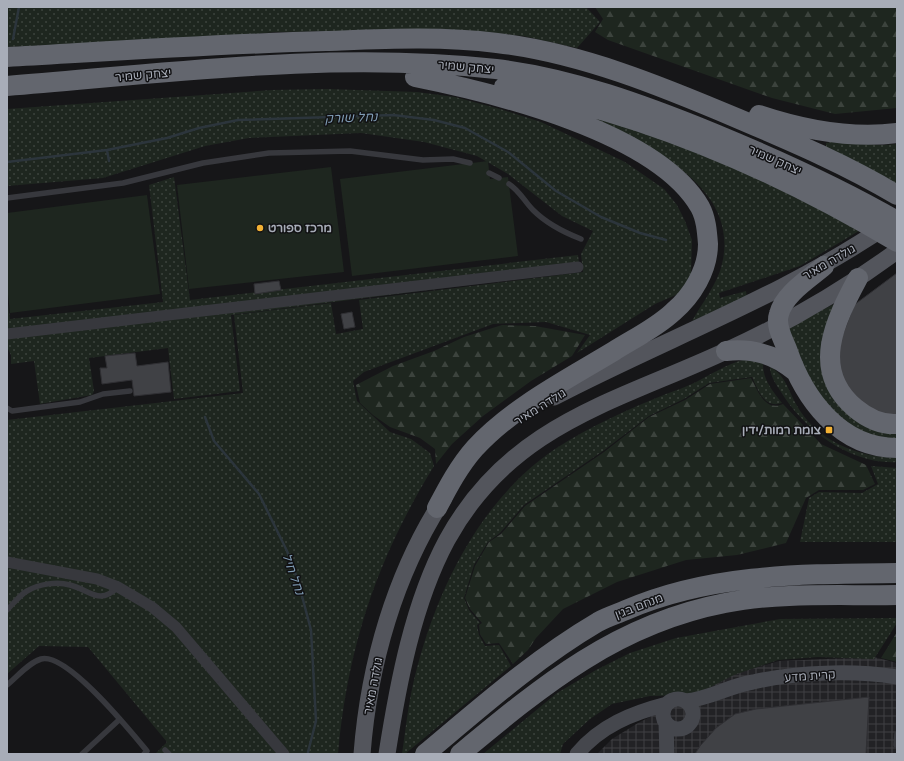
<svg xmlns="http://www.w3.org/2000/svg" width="904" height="761" viewBox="0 0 904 761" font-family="'Varela Round','Noto Sans Hebrew',sans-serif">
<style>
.industrial{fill:url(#industrial-grid)}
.green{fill:url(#green-dots)}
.forest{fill:url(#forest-firs)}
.pitch{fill:#1e261f}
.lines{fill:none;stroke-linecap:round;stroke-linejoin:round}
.stream{stroke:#2c353c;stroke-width:2.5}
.building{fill:#404145;stroke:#303034}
.lane{stroke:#37383d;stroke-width:5.5}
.street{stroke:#37383d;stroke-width:11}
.secondary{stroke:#45474d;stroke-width:15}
.primary{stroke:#53555c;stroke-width:17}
.highway{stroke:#63666e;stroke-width:20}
.poi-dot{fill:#f2b134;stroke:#111113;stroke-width:1.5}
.labels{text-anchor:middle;stroke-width:3;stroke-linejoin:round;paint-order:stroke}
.street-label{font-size:12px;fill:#a8adb8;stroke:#111113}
.poi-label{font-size:12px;font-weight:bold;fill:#a8adb8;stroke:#111113;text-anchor:start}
.water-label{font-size:13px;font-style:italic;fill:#7f9bb3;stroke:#111113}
</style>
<defs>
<pattern id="industrial-grid" width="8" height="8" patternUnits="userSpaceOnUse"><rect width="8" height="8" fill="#222225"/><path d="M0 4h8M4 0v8" fill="none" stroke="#3f3f43"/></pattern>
<pattern id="green-dots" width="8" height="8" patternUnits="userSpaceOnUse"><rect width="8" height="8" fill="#1e261f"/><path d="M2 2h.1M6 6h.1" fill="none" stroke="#3c433d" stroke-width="1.8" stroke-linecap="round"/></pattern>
<pattern id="forest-firs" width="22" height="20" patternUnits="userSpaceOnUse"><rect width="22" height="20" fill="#1e261f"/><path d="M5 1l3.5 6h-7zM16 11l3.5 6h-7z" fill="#3c433d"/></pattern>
</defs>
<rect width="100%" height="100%" fill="#161618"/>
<path class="industrial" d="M 874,657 L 897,663 L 897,754 L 597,754 L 612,739 L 638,723 L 734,674 L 779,661 Z"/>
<path class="green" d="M 7,7 L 586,7 L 600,22 L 577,48 L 523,36 L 458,30 L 275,32 L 208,39 L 7,47 Z
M 327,89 L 417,92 L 455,97 L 500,109 L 541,122 L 625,162 L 664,189 L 677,205 L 685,221 L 692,240 L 691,273 L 685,285 L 678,294 L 655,304 L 577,353 L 590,335 L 546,322 L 493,324 L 364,372 L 353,381 L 357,401 L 390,432 L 411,439 L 430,453 L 434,466 C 377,559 348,645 338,754 L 155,754 L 167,742 L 88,647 L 39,646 L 7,674 L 7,420 L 243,393 L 234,315 L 331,303 L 336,334 L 363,329 L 359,300 L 583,272 L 581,254 L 593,231 L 562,216 L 508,174 L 477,156 L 424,142 L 361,133 L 249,138 L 205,146 L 103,178 L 7,186 L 7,109 L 272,90 Z
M 571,106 L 680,142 L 864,228 L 800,266 L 719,293 L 720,298 L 746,291 L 747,298 L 692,321 C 701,305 714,288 720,271 C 749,180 630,140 571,106 Z
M 831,142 L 883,145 L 897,144 L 897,186 L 826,148 L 826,143 Z
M 174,177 L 190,300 L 578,255 L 580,271 L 231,315 L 240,391 L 174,399 L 168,348 L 89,358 L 94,391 L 92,395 L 40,404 L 34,361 L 11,364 L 11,355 L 7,347 L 7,296 L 10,319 L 163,302 L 149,185 Z
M 834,304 L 897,431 L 897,441 L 863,436 L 823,406 L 785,328 Z
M 743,360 L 763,361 C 762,379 772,390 782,403 C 764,409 758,390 752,377 L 709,383 L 684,399 L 649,416 L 603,451 L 524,505 L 500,533 L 488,542 L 474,565 L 464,598 L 469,610 L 480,623 L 477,625 L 479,635 L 485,646 L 499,645 L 511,666 L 405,754 L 402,754 C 405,734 407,714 411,694 C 430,603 475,503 555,449 C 590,426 627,410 666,394 C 675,391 685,387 694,383 C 710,375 725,365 743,360 Z
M 770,367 C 785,375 788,389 796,404 C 815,440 857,457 897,458 L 897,462 C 851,465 804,430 781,392 C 776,384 770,376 770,367 Z
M 871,466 L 897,468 L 897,542 L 800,542 L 809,498 L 819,492 L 862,493 L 878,484 Z
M 897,618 L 897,623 L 874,659 L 818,657 L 778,660 L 734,675 L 695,695 L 650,696 L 612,704 L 590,719 L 563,744 L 560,754 L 483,754 L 557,693 L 596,670 L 630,653 L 676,638 L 780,619 Z"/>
<path class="forest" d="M 595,7 L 897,7 L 897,108 L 835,114 L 772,98 L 608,40 L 595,32 L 603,19 Z
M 502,325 L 535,326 L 585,335 L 572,356 L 531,381 L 483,416 L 452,444 L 436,464 L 435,449 L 420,438 L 390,427 L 373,415 L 360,403 L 356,385 L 393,366 L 434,351 L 464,337 Z
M 751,378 C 758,391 765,412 783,404 L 821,444 L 866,465 L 875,484 L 863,490 L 819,490 L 806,498 L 786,543 L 737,555 L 686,560 L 617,582 L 563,609 L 536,638 L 528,650 L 513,664 L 499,643 L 486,644 L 480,634 L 479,625 L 482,623 L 470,609 L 465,598 L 475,566 L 489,542 L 501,534 L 525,506 L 604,452 L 649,417 L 685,400 L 710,384 Z
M 897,632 L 897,662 L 881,658 Z"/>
<path class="pitch" d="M 488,161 L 490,179 L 508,177 L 518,256 L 352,276 L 340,179 Z
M 331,167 L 344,272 L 189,289 L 177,185 Z
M 147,195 L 160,294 L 10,313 L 7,286 L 7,213 Z"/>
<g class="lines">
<path class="stream" d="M 13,39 L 19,7
M 107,150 L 109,161
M 7,162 L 107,150 L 167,138 L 199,128 L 238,120 L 393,115 L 434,120 L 465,128 L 508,152 L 556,191 L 601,217 L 640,233 L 666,240
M 205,417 L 214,441 L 259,494 L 287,551 L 298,581 L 311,630 L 316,721 L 308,752"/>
</g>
<path class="building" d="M 897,273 L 897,416 L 879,415 L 848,393 L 835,355 L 854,305 Z
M 279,281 L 281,290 L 255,294 L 254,284 Z
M 352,312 L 355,327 L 344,329 L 341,314 Z
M 135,353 L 137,366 L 168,362 L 171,392 L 134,396 L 132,380 L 102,384 L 100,368 L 107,368 L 105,356 Z
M 869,697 L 866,754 L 695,754 L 700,746 L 716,728 L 735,714 L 756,709 Z"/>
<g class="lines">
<path class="lane" d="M 489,173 L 499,178
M 509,184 C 520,191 524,201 533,210 C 547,224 563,232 581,239
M 7,198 L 123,183 L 203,163 L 269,153 L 350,151 L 423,160 L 453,159 L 470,163
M 7,408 L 12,411 L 80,402 L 103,394 L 130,391
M 7,610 C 13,604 20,595 27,591 C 39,584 57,581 70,585 C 90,590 99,606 118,587
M 7,685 C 17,677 28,663 41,659 C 67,652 131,732 147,751 L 144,754
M 896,745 L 897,734
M 165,750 L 169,754
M 82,754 L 120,719"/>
<path class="street" d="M 7,334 L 578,267
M 7,562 L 97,579 L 118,587 L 152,607 L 176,627 L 284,754"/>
<path class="secondary" d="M663 714a15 15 0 1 1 30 0a15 15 0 1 1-30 0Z
M 685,701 C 709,699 729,686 753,682 C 797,672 853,670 897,677
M 666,724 L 667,754
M 577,754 C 600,726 632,713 667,704"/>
<path class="primary" d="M 554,397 C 665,339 784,296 889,224
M 362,754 C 369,664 395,573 444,498
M 387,754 C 398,684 413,603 447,540 C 511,423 617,402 728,350 C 787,323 844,290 897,251"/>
<path class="highway" d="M 7,57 C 113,51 219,44 326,41 C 383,39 440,36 497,43 C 581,53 661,86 739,119 C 793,142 847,165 897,195
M 415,77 C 495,93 657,132 700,207 C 706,218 707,231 708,244 C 708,270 692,296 673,312 C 656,328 633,339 614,351 C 566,380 513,407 475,448 C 459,466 448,487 437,508
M 7,86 C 168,73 335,51 496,69 C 571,78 644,105 713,133 C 776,159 838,187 897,221
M 504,87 C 644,112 776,170 897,242
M 759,115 C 804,130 850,139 897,133
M 824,266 C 809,279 784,294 779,314 C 775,326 783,339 787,349 C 804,399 840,448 897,448
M 858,278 C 835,321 810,370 855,408 C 867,418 882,425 897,424
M 726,351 C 753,348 775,354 796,372
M 425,754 C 480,708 535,659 598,622 C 607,617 617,614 626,610 C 711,573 805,574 897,573
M 460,754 C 542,686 616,624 725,603 C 781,592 840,596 897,595"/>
</g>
<g class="poi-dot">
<circle cx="260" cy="228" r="4"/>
<rect x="825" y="426" width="8" height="8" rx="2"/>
</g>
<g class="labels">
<g class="street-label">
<text transform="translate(466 67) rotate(5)" y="4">יצחק שמיר</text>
<text transform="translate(143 75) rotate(-5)" y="4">יצחק שמיר</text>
<text transform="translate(775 160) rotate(24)" y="4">יצחק שמיר</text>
<text transform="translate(829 262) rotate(-30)" y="4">גולדה מאיר</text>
<text transform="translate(540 407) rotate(-32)" y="4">גולדה מאיר</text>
<text transform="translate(639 606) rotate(-21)" y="4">מנחם בגין</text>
<text transform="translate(810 676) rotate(-4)" y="4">קרית מדע</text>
<text transform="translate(373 686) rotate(-79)" y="4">גולדה מאיר</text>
</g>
<g class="poi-label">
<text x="268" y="232">מרכז ספורט</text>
<text x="821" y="434" text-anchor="end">צומת רמות/ידין</text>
</g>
<g class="water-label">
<text transform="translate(351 117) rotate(-2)" y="5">נחל שורק</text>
<text transform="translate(294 574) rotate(71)" y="5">נחל חיל</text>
</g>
</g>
<rect width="904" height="761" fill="none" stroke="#a8adb8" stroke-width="16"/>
</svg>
